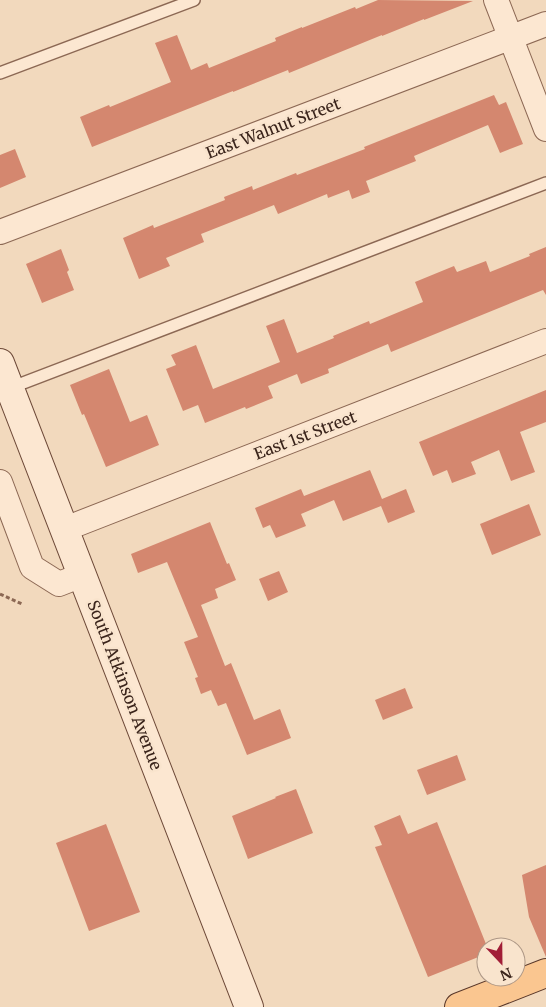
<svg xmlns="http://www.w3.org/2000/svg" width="546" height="1007" viewBox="0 0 546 1007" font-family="Merriweather,serif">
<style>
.building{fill:#d4876f}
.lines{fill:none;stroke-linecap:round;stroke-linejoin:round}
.lane-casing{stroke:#8c6854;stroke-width:14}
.street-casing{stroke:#8c6854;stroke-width:26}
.secondary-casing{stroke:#6d4938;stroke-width:30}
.primary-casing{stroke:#593729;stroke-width:30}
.path{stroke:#8c6854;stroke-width:3;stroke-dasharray:4 2.5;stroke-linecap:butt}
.lane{stroke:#fce7d1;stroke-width:11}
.street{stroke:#fce7d1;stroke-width:24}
.secondary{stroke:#fce7d1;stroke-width:28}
.primary{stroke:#fac690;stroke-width:28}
.labels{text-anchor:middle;stroke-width:5;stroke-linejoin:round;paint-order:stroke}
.street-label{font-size:16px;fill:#3a241b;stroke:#f9e4cd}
</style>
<rect width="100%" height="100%" fill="#f2d9bd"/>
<path class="building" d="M 378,0 L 473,1 L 424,20 L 424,19 L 382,36 L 382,35 L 289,73 L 288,70 L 233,92 L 233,91 L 92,147 L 80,117 L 109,105 L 110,107 L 171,82 L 155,43 L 177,35 L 191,70 L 207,63 L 209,68 L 276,41 L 275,38 L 302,27 L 302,28 L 355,7 L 356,9 Z
M 494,95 L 499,105 L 506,102 L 523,144 L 500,153 L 488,125 L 414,156 L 416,161 L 366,181 L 370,192 L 352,199 L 349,190 L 328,198 L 327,194 L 278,214 L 274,205 L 201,234 L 204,242 L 166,258 L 170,266 L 139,279 L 123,238 L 153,225 L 154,228 L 225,200 L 224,197 L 252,186 L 253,190 L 296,173 L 297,175 L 365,149 L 364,147 Z
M 15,149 L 26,177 L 0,188 L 0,155 Z
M 546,247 L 546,295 L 543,290 L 391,352 L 388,344 L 328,369 L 329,373 L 301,384 L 297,374 L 268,386 L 273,398 L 246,409 L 245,407 L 205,423 L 198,405 L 183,411 L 166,369 L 176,365 L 171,355 L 196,345 L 213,389 L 280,362 L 266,326 L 284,319 L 297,353 L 334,338 L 333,336 L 369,321 L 370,324 L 423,302 L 415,282 L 454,266 L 457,272 L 486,261 L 490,272 L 530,256 L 529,254 Z
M 61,249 L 69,270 L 67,272 L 74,290 L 42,303 L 26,264 Z
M 109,369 L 130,422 L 147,415 L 159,445 L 106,467 L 84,414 L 82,415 L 70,385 Z
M 546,390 L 546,422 L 520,432 L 535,472 L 511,481 L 499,450 L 471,462 L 476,474 L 452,483 L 447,470 L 433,476 L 419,442 Z
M 370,470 L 382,499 L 406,489 L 415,512 L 388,523 L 381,506 L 343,521 L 334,500 L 301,514 L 306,526 L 276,538 L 270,525 L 263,528 L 255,508 L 301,489 L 304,496 Z
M 529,504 L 541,535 L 492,555 L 480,524 Z
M 210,522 L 227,564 L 229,563 L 236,580 L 215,589 L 218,598 L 201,605 L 225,666 L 231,663 L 254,720 L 280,709 L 291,738 L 247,755 L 226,703 L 218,706 L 211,690 L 201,694 L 195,678 L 198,677 L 184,642 L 198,637 L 167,562 L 138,573 L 131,554 Z
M 279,571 L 288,592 L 268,601 L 259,579 Z
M 405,688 L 413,708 L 383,720 L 375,700 Z
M 457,755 L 466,780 L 427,795 L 417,770 Z
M 296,789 L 313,833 L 248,859 L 232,816 L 276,798 L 275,797 Z
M 400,815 L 408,834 L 437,822 L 486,944 L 486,954 L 428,977 L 375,847 L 382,845 L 374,826 Z
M 106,824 L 140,912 L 89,931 L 56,843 Z
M 546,865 L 546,957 L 529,917 L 522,875 Z"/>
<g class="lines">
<g class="lane-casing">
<path id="lane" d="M 0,73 L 194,0
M 10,388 L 546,183"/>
</g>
<g class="street-casing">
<path id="street" d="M 496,0 L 546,129
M 0,232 L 546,24
M 0,482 L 32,567 L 59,584 L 82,575
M 65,529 L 546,341"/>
</g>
<g class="secondary-casing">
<path id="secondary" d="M 0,363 L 249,1007"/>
</g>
<g class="primary-casing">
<path id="primary" d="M 459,1007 L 546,973"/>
</g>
<path class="path" d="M 0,594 L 22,604"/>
<use href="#lane" class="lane"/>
<use href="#street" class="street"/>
<use href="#secondary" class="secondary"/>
<use href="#primary" class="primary"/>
</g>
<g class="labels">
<g class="street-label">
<text transform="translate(273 128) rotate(-21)" y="6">East Walnut Street</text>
<text transform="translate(305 435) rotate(-21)" y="6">East 1st Street</text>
<text transform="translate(125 685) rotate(69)" y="6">South Atkinson Avenue</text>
</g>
</g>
<g transform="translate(501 962) rotate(158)"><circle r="24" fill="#f9e4cd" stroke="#ad9786"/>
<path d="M0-4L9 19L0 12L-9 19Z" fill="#a11e37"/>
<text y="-8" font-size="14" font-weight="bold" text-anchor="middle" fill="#3a241b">N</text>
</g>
</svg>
